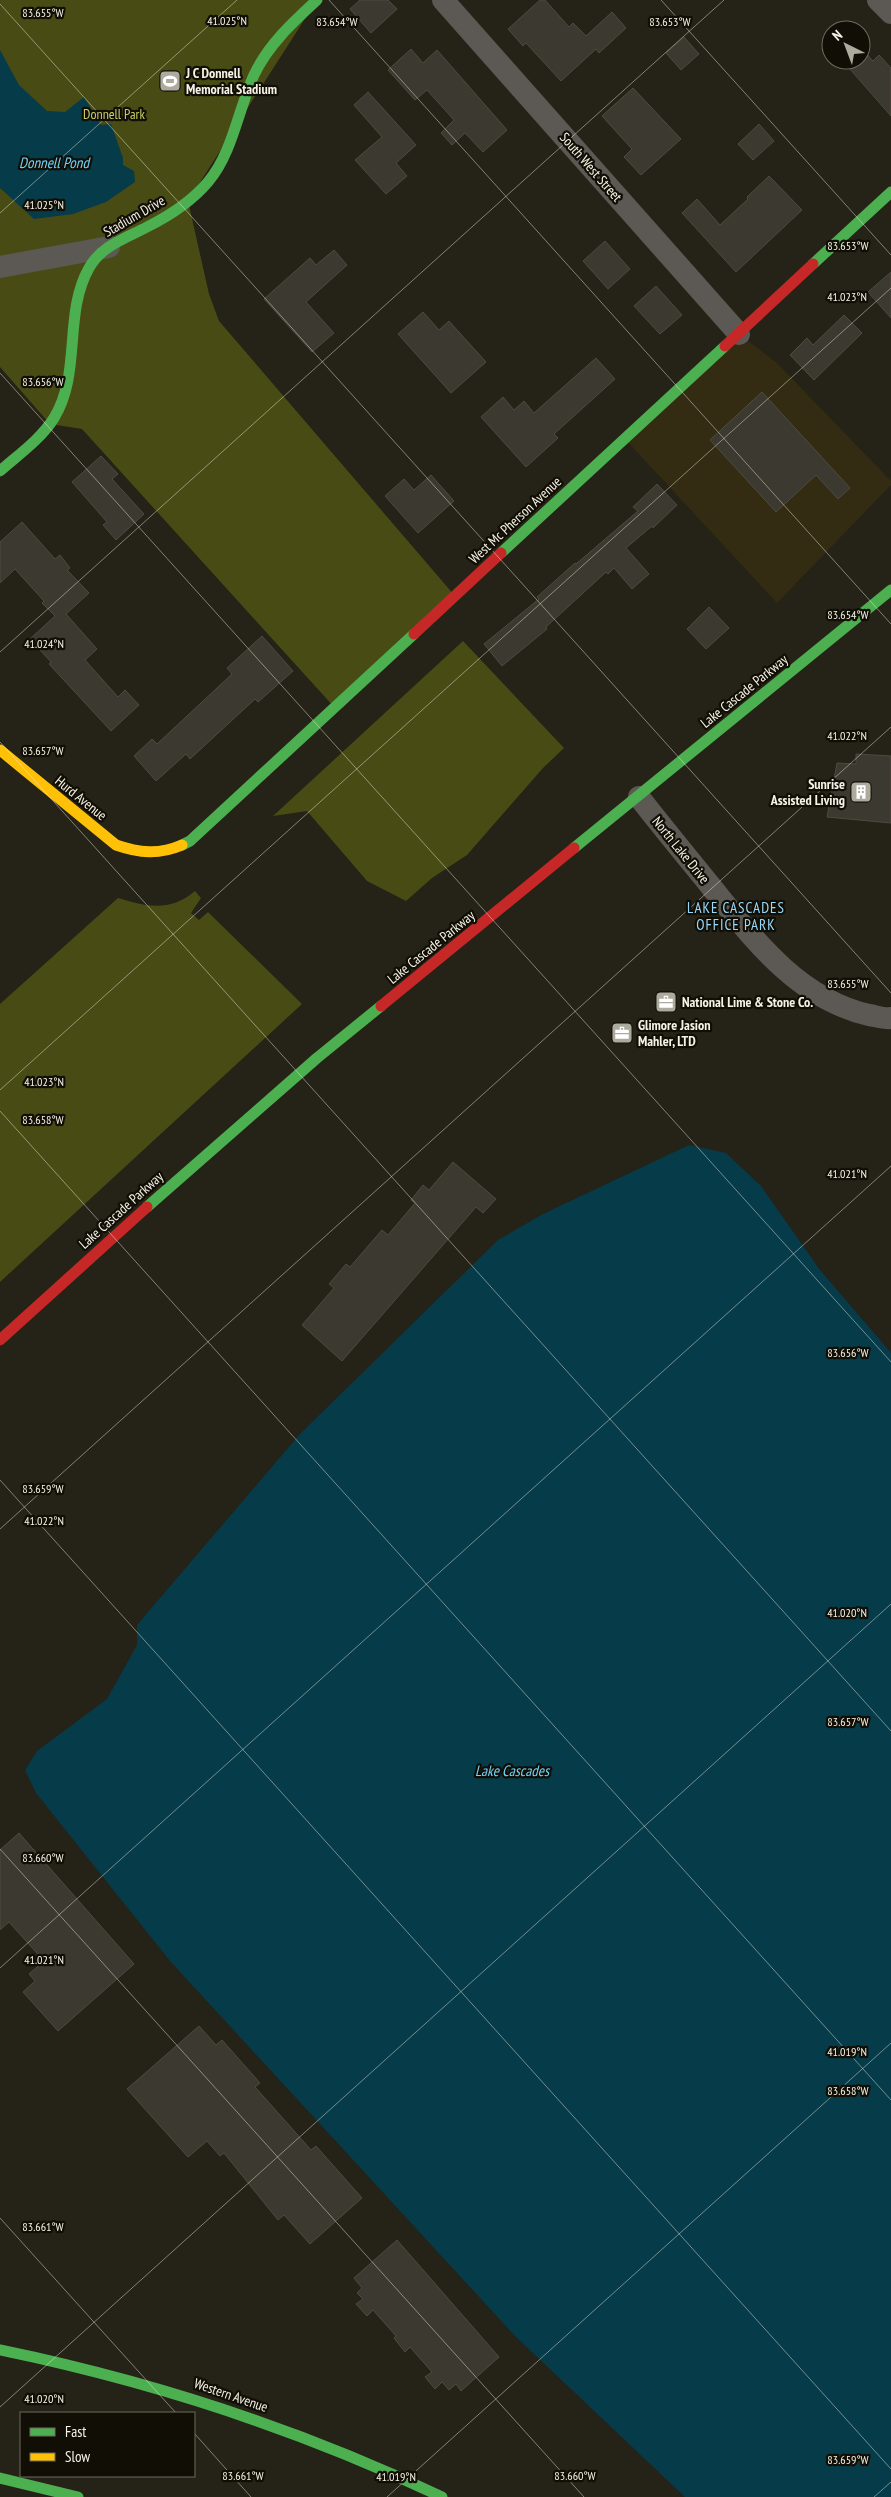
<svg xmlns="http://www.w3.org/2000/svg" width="891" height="2497" viewBox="0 0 891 2497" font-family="'PT Sans Narrow',sans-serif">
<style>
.built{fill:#332c12}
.green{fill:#484c14}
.water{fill:#063b4a}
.building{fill:#3c3930;stroke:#4e4b41}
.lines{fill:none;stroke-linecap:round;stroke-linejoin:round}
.street{stroke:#5c5854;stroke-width:22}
.fast{stroke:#4caf50;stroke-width:11}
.slow{stroke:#ffc107;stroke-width:11}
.jam{stroke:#c62828;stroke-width:11}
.ticks{fill:none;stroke:#f6f3e6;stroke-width:1;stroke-opacity:0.45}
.labels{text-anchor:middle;stroke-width:4.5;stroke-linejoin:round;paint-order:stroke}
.poi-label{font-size:14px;font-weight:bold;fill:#f6f3e6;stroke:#110e06;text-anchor:start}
.park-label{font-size:14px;fill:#c8d062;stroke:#110e06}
.street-label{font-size:14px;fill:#f6f3e6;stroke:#110e06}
.water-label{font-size:15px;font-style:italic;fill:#70d3f9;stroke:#110e06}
.neighbourhood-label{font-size:15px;letter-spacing:1px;fill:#98d9fa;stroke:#110e06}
.ticks-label{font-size:12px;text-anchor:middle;fill:#f6f3e6;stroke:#110e06;stroke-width:4.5;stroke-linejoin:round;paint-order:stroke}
</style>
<rect width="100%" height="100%" fill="#252217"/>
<path class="built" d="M 739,334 L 777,363 L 891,481 L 891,485 L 777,603 L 625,439 Z"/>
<path class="green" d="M 0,0 L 317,0 L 188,201 L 209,294 L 219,321 L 455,596 L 335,708 L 82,429 L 50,424 L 0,367 Z
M 463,641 L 564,748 L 543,768 L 467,855 L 432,878 L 406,901 L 367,881 L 307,811 L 273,816 Z
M 195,891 L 201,898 L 191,913 L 199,920 L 208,912 L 302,1004 L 0,1282 L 0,1004 L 118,898 C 147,907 170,912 195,891 Z"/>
<path class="water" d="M 0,50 L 19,85 L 47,111 L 65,112 L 84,97 L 101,125 L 111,124 L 123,158 L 123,165 L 134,171 L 135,182 L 106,202 L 73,214 L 34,219 L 0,188 Z
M 689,1145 L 726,1153 L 761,1186 L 820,1270 L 891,1353 L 891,2497 L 685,2497 L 516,2337 L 170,1961 L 36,1793 L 25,1770 L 37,1751 L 107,1699 L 137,1645 L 137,1625 L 300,1434 L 498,1240 L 543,1214 Z"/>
<path class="building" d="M 360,0 L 388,0 L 397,9 L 371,33 L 350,9 Z
M 540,0 L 545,0 L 569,27 L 573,23 L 586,36 L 612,12 L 626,28 L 599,53 L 596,49 L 561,81 L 526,43 L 523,46 L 508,29 Z
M 684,37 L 699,54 L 681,70 L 666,53 Z
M 861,48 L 873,61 L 879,55 L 891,68 L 891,116 L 842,60 L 861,60 Z
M 411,49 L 423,63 L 437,50 L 507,130 L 483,152 L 465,133 L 452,145 L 441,133 L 454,120 L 427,90 L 415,100 L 388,70 Z
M 633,88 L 681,139 L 641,175 L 624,157 L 632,149 L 602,116 Z
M 368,92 L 416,145 L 396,163 L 407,176 L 386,194 L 355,160 L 382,137 L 354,105 Z
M 759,124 L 774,141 L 753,160 L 738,144 Z
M 769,176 L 802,210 L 736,272 L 682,213 L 697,199 L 720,225 L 748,199 L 747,197 Z
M 605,241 L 630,269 L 608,289 L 583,261 Z
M 334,250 L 347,265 L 306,302 L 334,333 L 312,352 L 264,299 L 310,258 L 316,265 Z
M 891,272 L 891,318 L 868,292 Z
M 656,286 L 682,315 L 660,334 L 634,306 Z
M 423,312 L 439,330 L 449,321 L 486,362 L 451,393 L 398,334 Z
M 844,315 L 862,333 L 814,380 L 790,355 L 807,338 L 813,345 Z
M 596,358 L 615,379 L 554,434 L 558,438 L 526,467 L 481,417 L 503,397 L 514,410 L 524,401 L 534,413 Z
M 762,392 L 850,488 L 838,499 L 816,475 L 776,512 L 710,440 Z
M 101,456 L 118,474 L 112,479 L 144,514 L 116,540 L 103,525 L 107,522 L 72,482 Z
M 431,475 L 454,501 L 418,533 L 385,496 L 404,479 L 414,490 Z
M 657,484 L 677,505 L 653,528 L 652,526 L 626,548 L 649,574 L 632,589 L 614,568 L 608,574 L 606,572 L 546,627 L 547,629 L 502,666 L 484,644 L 539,599 L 537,597 L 575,563 L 576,564 L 638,511 L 633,507 Z
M 22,522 L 55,559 L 60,555 L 70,568 L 67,570 L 89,593 L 66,614 L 97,649 L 85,660 L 118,697 L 125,690 L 139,705 L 111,731 L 49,664 L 51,662 L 30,639 L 55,616 L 42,603 L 44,601 L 15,569 L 0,583 L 0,542 Z
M 709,607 L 729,628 L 706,649 L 687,629 Z
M 262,636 L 293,671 L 258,702 L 255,699 L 190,759 L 186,754 L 156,781 L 134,756 L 152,739 L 157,744 L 232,674 L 227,668 Z
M 856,754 L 891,756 L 891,823 L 827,817 L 837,763 L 856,764 Z
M 453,1162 L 496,1199 L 483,1213 L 476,1207 L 342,1361 L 302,1325 L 334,1288 L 329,1284 L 346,1264 L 350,1267 L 382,1230 L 388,1235 L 415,1203 L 411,1200 L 423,1185 L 429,1190 Z
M 19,1833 L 134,1964 L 58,2031 L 23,1992 L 35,1981 L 29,1974 L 44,1961 L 9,1922 L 0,1930 L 0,1850 Z
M 199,2026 L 216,2045 L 222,2040 L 260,2083 L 255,2087 L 311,2150 L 316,2146 L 362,2198 L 310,2244 L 284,2215 L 278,2220 L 224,2153 L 220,2156 L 207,2141 L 188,2157 L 127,2089 Z
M 397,2240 L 499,2357 L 461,2391 L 456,2384 L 449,2390 L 442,2382 L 435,2389 L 425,2377 L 432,2372 L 410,2347 L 405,2352 L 394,2338 L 396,2336 L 373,2310 L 367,2316 L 356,2304 L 363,2299 L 357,2293 L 362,2288 L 354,2278 Z"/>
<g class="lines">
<path class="street" d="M 443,0 L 739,334
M 878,0 L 891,13
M 0,267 L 109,247
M 639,797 C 663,828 688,858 713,889 C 755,941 799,999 869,1015 C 876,1016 884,1019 891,1018"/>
<path class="fast" d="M 813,264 L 891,192
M 0,471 C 18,455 41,439 54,418 C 82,372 63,314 89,268 C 101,246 126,238 147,227 C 169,216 192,201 208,182 C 233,152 238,110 254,75 C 268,45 293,22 317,0
M 501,553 L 725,346
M 182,845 L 190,841 L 414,634
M 574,848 L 891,590
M 147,1207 L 317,1058 L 381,1006
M 0,2350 C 155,2382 299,2429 442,2497
M 0,2478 L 78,2497"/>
<path class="slow" d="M 0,750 L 116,845 C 139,853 159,855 182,845"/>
<path class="jam" d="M 725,346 L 813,264
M 414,634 L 501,553
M 381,1006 L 574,848
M 0,1340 L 147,1207"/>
</g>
<path class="ticks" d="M 329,0 L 891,624M 661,0 L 891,255M 0,4 L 891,993M 0,213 L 237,0M 0,373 L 891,1362M 0,652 L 724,0M 0,742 L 891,1731M 0,1090 L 891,288M 0,1111 L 891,2100M 0,1480 L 891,2469M 0,1529 L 891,727M 0,1849 L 584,2497M 0,1968 L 891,1166M 0,2218 L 176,2413M 0,2407 L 891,1604M 194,2433 L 251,2497M 387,2497 L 891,2043M 874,2497 L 891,2482"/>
<defs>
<g id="stadium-square" transform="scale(1.125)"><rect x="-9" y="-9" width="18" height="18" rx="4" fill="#adaa9e" stroke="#110e06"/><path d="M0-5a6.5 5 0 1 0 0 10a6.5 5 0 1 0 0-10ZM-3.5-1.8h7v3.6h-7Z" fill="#fff"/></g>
<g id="building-square" transform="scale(1.125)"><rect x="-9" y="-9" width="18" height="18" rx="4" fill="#adaa9e" stroke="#110e06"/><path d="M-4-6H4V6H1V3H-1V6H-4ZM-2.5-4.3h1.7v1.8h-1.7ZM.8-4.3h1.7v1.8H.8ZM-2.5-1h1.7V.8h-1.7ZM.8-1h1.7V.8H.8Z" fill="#fff"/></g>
<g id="office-square" transform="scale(1.125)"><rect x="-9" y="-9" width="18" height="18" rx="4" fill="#adaa9e" stroke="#110e06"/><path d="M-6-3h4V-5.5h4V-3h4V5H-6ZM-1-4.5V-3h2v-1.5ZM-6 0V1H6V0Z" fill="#fff"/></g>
</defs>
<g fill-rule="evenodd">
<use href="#stadium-square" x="170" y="81"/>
<use href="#building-square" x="861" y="792"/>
<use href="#office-square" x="666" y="1002"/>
<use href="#office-square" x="622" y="1033"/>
</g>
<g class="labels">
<g class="poi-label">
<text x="186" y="78">J C Donnell<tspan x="186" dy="16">Memorial Stadium</tspan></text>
<text x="845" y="789" text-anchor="end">Sunrise<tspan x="845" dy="16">Assisted Living</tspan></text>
<text x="682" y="1007">National Lime &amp; Stone Co.</text>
<text x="638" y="1030">Glimore Jasion<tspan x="638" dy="16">Mahler, LTD</tspan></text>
</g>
<g class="park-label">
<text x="114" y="119">Donnell Park</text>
</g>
<g class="street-label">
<text transform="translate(591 167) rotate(49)" y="5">South West Street</text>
<text transform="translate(134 216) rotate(-30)" y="5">Stadium Drive</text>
<text transform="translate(515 520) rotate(-43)" y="5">West Mc Pherson Avenue</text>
<text transform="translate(744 691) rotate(-39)" y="5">Lake Cascade Parkway</text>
<text transform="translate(81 798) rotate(39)" y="5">Hurd Avenue</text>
<text transform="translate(681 850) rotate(51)" y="5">North Lake Drive</text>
<text transform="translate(431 947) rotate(-39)" y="5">Lake Cascade Parkway</text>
<text transform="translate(121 1210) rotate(-42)" y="5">Lake Cascade Parkway</text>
<text transform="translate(231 2395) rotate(19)" y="5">Western Avenue</text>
</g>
<g class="water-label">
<text x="54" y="168">Donnell Pond</text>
<text x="512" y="1776">Lake Cascades</text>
</g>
<g class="neighbourhood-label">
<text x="736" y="913">LAKE CASCADES<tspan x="736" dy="17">OFFICE PARK</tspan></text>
</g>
</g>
<g class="ticks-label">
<text x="43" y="17">83.655°W</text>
<text x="227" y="25">41.025°N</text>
<text x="337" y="26">83.654°W</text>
<text x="670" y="26">83.653°W</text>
<text x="44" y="209">41.025°N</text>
<text x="848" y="250">83.653°W</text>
<text x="847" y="301">41.023°N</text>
<text x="43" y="386">83.656°W</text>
<text x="848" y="619">83.654°W</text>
<text x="44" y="648">41.024°N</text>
<text x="847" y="740">41.022°N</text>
<text x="43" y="755">83.657°W</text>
<text x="848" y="988">83.655°W</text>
<text x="44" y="1086">41.023°N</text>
<text x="43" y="1124">83.658°W</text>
<text x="847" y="1178">41.021°N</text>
<text x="848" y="1357">83.656°W</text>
<text x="43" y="1493">83.659°W</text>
<text x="44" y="1525">41.022°N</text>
<text x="847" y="1617">41.020°N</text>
<text x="848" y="1726">83.657°W</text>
<text x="43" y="1862">83.660°W</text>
<text x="44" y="1964">41.021°N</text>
<text x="847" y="2056">41.019°N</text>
<text x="848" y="2095">83.658°W</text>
<text x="43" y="2231">83.661°W</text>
<text x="44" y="2403">41.020°N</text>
<text x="848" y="2464">83.659°W</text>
<text x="243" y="2480">83.661°W</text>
<text x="575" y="2480">83.660°W</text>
<text x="396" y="2481">41.019°N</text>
</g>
<rect x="20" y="2412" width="175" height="65" fill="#110e06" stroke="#6d6a60"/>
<rect x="30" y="2428" width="25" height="8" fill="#4caf50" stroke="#6d6a60"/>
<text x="65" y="2437" font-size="15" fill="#f6f3e6">Fast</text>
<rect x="30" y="2453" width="25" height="8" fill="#ffc107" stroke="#6d6a60"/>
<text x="65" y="2462" font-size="15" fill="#f6f3e6">Slow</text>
<g transform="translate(846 45) rotate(318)"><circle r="24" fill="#110e06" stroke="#6d6a60"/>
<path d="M0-4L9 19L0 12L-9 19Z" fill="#adaa9e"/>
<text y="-8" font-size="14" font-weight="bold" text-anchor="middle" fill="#f6f3e6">N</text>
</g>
</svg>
